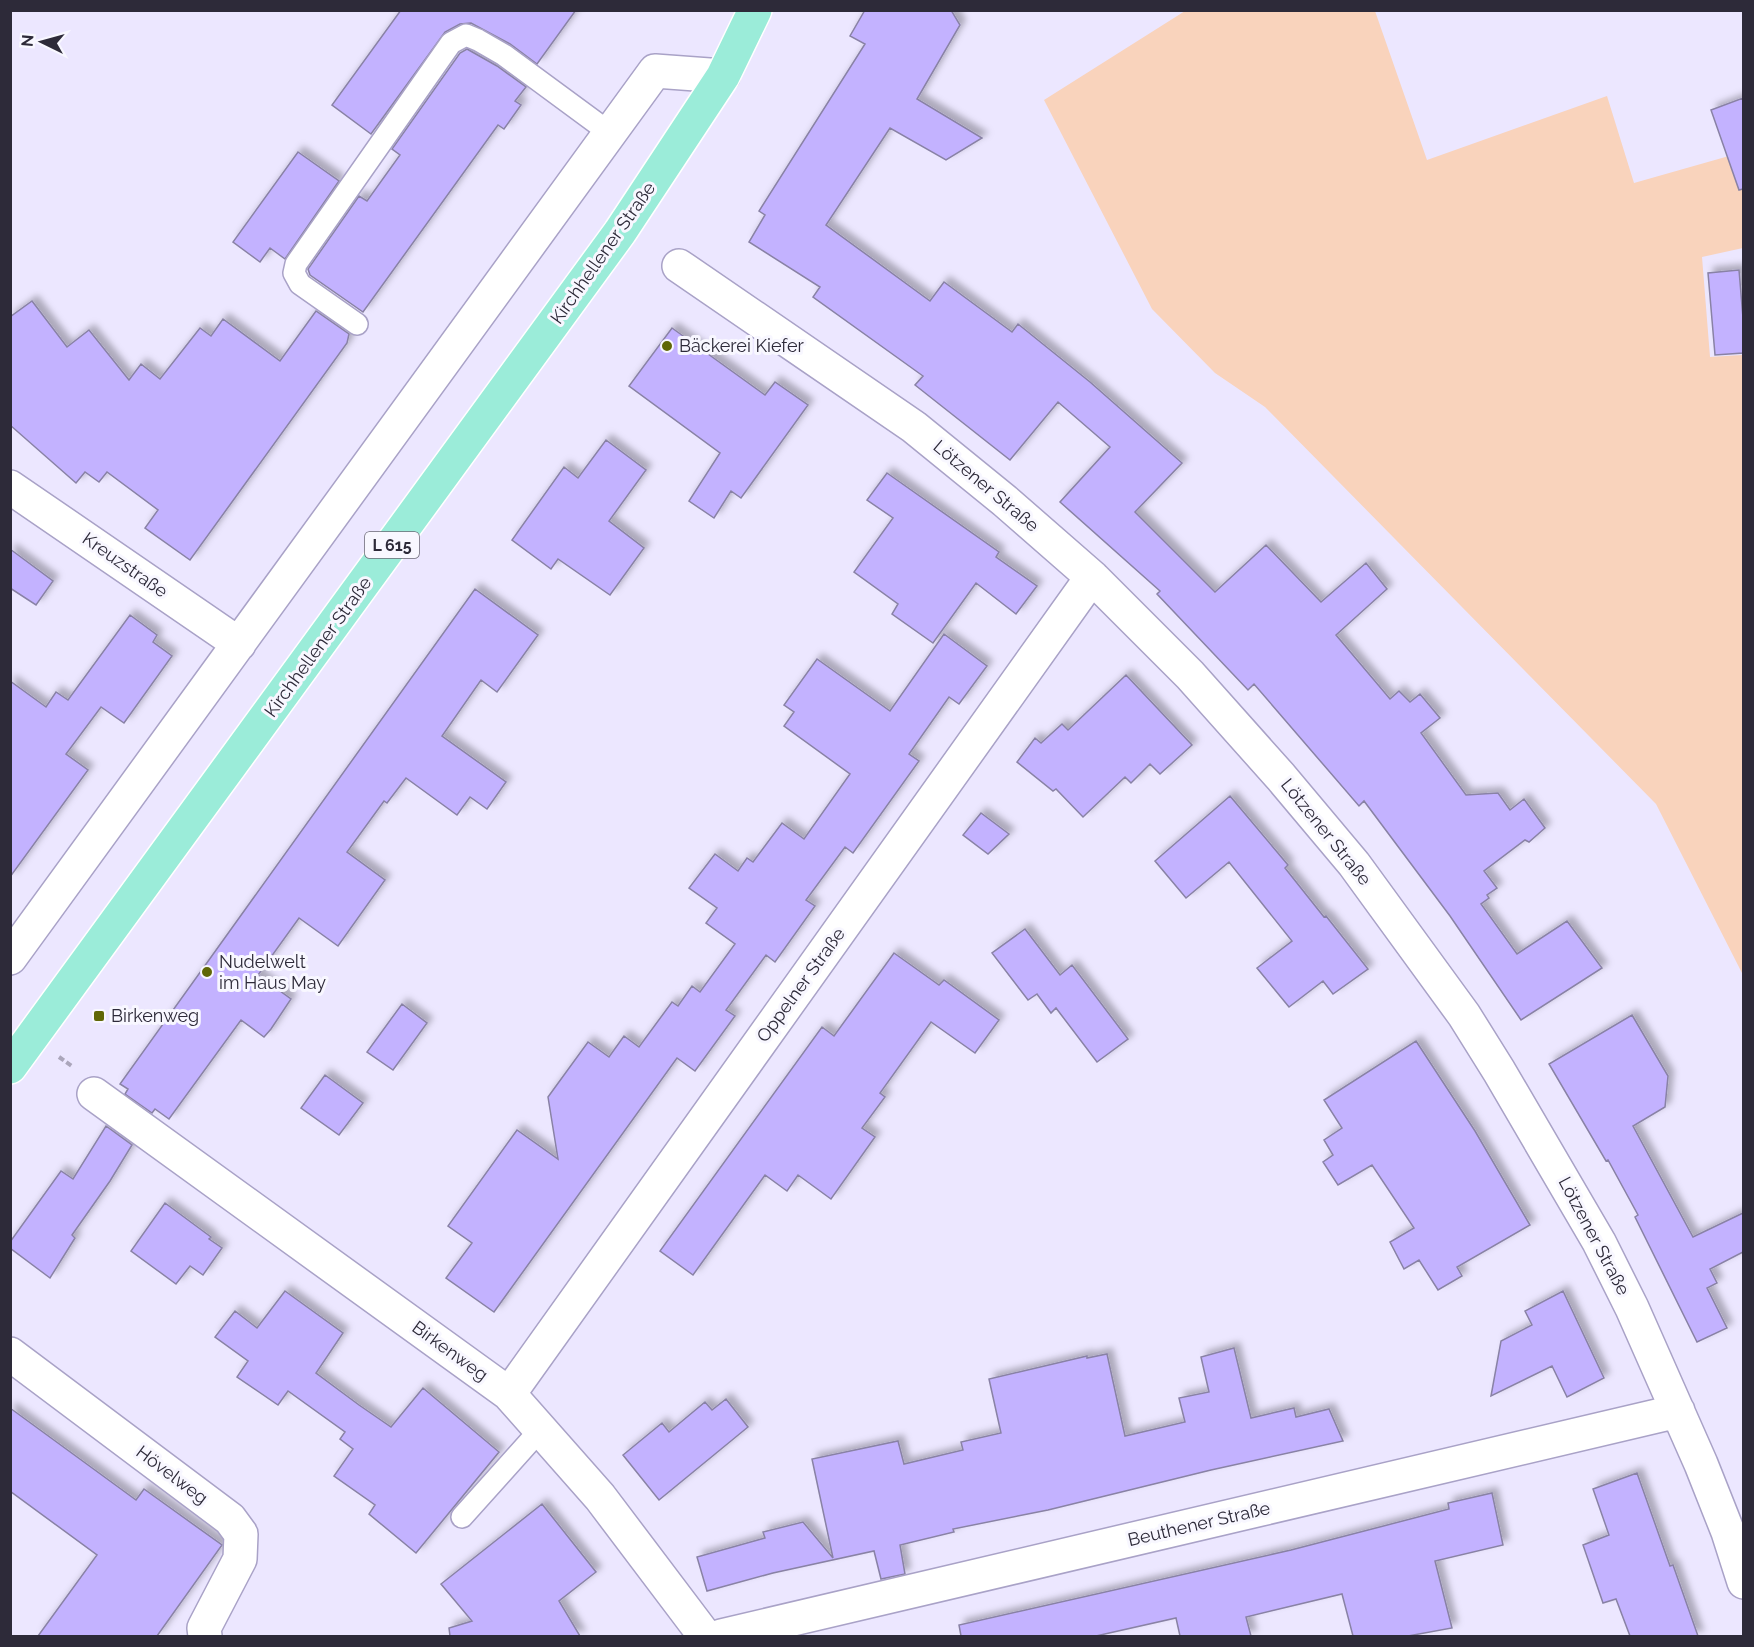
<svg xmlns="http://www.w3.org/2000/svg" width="1754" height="1647" viewBox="0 0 1754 1647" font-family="Raleway,sans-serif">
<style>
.green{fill:#f9d3bc}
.building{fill:#c3b2ff;stroke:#8982a5;stroke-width:1.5;filter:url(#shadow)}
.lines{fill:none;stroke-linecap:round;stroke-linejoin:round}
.service-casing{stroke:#a9a2c7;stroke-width:24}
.minor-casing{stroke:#a9a2c7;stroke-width:36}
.primary-casing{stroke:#fff;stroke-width:36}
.path{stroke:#aba6bb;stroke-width:4;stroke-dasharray:6 3;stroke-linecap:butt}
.service{stroke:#fff;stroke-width:21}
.minor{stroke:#fff;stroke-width:33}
.primary{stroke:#9becd9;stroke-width:33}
.poi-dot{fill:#606706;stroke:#f8f7ff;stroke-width:2}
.labels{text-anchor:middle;stroke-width:6;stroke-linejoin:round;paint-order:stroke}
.shield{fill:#f8f7ff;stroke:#6a6874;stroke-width:1.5}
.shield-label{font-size:16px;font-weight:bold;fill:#2d2a39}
.street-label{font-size:18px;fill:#2d2a39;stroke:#f8f7ff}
.poi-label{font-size:18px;fill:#2d2a39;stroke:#f8f7ff;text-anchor:start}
</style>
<defs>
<filter id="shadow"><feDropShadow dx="5.5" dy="-5.5" stdDeviation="3" flood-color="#0004"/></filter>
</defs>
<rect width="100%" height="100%" fill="#ece7ff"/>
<path class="green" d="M 1185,11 L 1375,11 L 1427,160 L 1607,96 L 1634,183 L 1743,152 L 1743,248 L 1702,257 L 1710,357 L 1743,355 L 1743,975 L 1656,804 L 1265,407 L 1215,373 L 1152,309 L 1044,100 Z"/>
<path class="building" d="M 401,10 L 576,10 L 537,64 L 510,44 L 471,23 L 460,24 L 445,32 L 371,134 L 332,105 Z
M 865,10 L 951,10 L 960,25 L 917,99 L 982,138 L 946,160 L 890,128 L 826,225 L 930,301 L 944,282 L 1012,332 L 1018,324 L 1090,382 L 1182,463 L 1135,512 L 1215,592 L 1266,545 L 1321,602 L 1366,563 L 1387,589 L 1336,635 L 1390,699 L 1399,691 L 1410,702 L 1420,694 L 1440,718 L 1421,733 L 1466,795 L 1498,793 L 1510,810 L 1524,799 L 1545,828 L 1529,842 L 1525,840 L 1484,871 L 1497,888 L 1487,895 L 1489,898 L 1481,904 L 1517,954 L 1567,921 L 1602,968 L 1521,1020 L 1450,916 L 1364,801 L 1359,806 L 1254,684 L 1248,690 L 1157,594 L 1160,591 L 1060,502 L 1110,447 L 1058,402 L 1010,460 L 915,385 L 923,376 L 813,297 L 820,287 L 749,242 L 765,215 L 759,211 L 865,44 L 850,36 Z
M 467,49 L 497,66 L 526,87 L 515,101 L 521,105 L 504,129 L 498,125 L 363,312 L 310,275 L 308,269 L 359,196 L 367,201 L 400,155 L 392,149 L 460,53 Z
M 1743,98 L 1743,189 L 1739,190 L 1711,110 Z
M 298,152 L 339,181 L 285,259 L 270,248 L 260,262 L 233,242 Z
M 1739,270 L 1743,318 L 1743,353 L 1715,355 L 1708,273 Z
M 32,301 L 67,347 L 89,330 L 129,380 L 141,364 L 160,379 L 200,328 L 211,336 L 223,319 L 280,361 L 316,311 L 349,334 L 347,343 L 190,560 L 145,528 L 158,510 L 107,472 L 99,482 L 85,472 L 76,483 L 10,425 L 10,317 Z
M 672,328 L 765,395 L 775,382 L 808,405 L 741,498 L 731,491 L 714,518 L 689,501 L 720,453 L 629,386 Z
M 606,440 L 646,470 L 609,521 L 644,548 L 610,595 L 558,559 L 551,569 L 512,540 L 564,467 L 578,478 Z
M 887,473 L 999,552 L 996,557 L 1037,586 L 1016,614 L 976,583 L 933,643 L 892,614 L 898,604 L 854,572 L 893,518 L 867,500 Z
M 10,549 L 53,581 L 36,605 L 10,588 Z
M 475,589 L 538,635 L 497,692 L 481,680 L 442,736 L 506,782 L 487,809 L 470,797 L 457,815 L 406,778 L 387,803 L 384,801 L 347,852 L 385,880 L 338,946 L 299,918 L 258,975 L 291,999 L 271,1029 L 264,1037 L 241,1020 L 169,1119 L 155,1109 L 152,1113 L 125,1094 L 128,1089 L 120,1084 Z
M 130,615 L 157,635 L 153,642 L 172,656 L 124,723 L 101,707 L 66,754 L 88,770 L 10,877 L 10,681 L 46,707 L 56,692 L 68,700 Z
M 944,634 L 987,666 L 959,704 L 949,697 L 909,754 L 919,761 L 853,853 L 845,847 L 806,900 L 815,906 L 775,962 L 766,955 L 726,1010 L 735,1016 L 695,1071 L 677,1058 L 494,1312 L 446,1278 L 472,1243 L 448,1226 L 517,1130 L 558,1159 L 548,1097 L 588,1042 L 609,1057 L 624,1036 L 639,1047 L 672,1002 L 678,1006 L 692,986 L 700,992 L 735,944 L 706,923 L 717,908 L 689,888 L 715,854 L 738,871 L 747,858 L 753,862 L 782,823 L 804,839 L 850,774 L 784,726 L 794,712 L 784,705 L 817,659 L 890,711 Z
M 1126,675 L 1192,745 L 1160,774 L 1150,764 L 1131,783 L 1125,777 L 1083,817 L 1056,789 L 1053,791 L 1017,762 L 1035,738 L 1041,743 L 1062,724 L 1068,730 Z
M 1230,796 L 1288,865 L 1285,868 L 1324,917 L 1326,916 L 1368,969 L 1333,994 L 1323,981 L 1289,1007 L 1257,968 L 1292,941 L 1229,862 L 1186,898 L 1155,861 Z
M 981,813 L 1009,834 L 988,854 L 963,835 Z
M 1025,929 L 1060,975 L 1072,965 L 1128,1039 L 1097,1062 L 1056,1008 L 1051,1013 L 1037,994 L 1028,1000 L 992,953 Z
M 894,953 L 939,985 L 944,980 L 999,1020 L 975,1053 L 931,1022 L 880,1093 L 885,1097 L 862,1128 L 875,1137 L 831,1199 L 798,1175 L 787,1191 L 765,1175 L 693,1275 L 660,1251 L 822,1027 L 834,1036 Z
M 402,1004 L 427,1023 L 393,1070 L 367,1052 Z
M 1632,1015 L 1668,1076 L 1665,1107 L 1633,1126 L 1693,1237 L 1743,1213 L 1743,1252 L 1710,1269 L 1717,1283 L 1707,1288 L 1727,1328 L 1697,1342 L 1635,1217 L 1638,1215 L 1608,1160 L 1606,1161 L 1549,1064 Z
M 1416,1041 L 1475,1131 L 1530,1225 L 1457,1267 L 1462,1276 L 1438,1290 L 1419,1260 L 1404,1269 L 1390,1242 L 1414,1228 L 1372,1165 L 1338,1185 L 1323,1162 L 1333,1155 L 1324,1140 L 1342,1128 L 1324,1100 Z
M 325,1075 L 363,1103 L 339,1135 L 301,1108 Z
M 106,1126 L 132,1145 L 110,1181 L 72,1235 L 75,1238 L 50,1278 L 10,1248 L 10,1242 L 61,1171 L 73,1179 Z
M 165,1203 L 211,1237 L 209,1239 L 222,1248 L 203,1275 L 190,1266 L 176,1284 L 131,1251 Z
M 285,1291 L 343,1333 L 316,1373 L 359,1405 L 391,1427 L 423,1388 L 499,1452 L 416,1553 L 369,1514 L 375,1505 L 334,1476 L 353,1449 L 340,1439 L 345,1432 L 288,1391 L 278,1405 L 237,1377 L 248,1361 L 215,1337 L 235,1311 L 257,1328 Z
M 1563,1291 L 1604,1378 L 1567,1397 L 1552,1366 L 1491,1396 L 1501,1341 L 1532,1325 L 1525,1311 Z
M 1234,1348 L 1251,1418 L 1294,1408 L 1296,1417 L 1329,1409 L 1343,1441 L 1211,1470 L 1048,1510 L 953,1529 L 954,1532 L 900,1545 L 905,1574 L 881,1579 L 874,1551 L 773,1573 L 707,1591 L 697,1557 L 765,1538 L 763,1532 L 803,1522 L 833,1558 L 812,1459 L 898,1441 L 904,1464 L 963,1450 L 961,1442 L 1001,1433 L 989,1379 L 1087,1356 L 1087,1358 L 1107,1354 L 1125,1436 L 1185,1422 L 1179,1398 L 1209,1392 L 1201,1357 Z
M 726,1399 L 748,1427 L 659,1500 L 623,1455 L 662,1423 L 669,1432 L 705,1402 L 712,1410 Z
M 10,1408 L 136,1500 L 144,1489 L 222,1545 L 157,1636 L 38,1636 L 97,1555 L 10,1491 Z
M 1637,1473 L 1670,1566 L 1673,1565 L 1698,1636 L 1630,1636 L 1616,1599 L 1603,1603 L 1583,1545 L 1609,1535 L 1593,1489 Z
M 1492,1493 L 1503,1545 L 1435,1561 L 1452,1628 L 1408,1636 L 1353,1636 L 1342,1594 L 1246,1617 L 1251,1636 L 1180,1636 L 1176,1618 L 1096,1636 L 961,1636 L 959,1625 L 1291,1550 L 1449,1509 L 1448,1503 Z
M 542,1504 L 596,1572 L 559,1601 L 580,1636 L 450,1636 L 449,1628 L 472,1621 L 441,1584 Z"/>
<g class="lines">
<g class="service-casing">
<path id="service" d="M 357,324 L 300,284 L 294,273 L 296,264 L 451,43 L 466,35 L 478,40 L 504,55 L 610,133
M 462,1517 L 540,1430"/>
</g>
<g class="minor-casing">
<path id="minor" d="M 679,266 L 914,427 L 1005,501 L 1092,577 L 1190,675 L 1281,777 L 1354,864 L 1464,1015 L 1499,1071 L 1599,1242 L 1632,1308 L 1701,1464 L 1728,1532 L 1744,1582
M 10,487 L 239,644
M 10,958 L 655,71 L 723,76
M 94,1094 L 509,1394 L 600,1497 L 705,1636
M 10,1354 L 230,1519 L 241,1534 L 240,1559 L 204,1628 L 205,1636
M 509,1394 L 1092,577
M 721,1636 L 1678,1411"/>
</g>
<g class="primary-casing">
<path id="primary" d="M 10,1067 L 620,232 L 723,76 L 755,10"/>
</g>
<path class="path" d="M 59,1057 L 73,1067"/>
<use href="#service" class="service"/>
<use href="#minor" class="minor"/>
<use href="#primary" class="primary"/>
</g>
<g class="poi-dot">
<circle cx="667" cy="346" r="6"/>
<circle cx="207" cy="972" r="6"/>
<rect x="93" y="1010" width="12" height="12" rx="3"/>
</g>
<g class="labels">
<rect class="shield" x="365" y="532" width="54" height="26" rx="4.5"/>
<g class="shield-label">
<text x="392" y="551">L 615</text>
</g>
<g class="street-label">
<text transform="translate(603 253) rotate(-55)" y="6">Kirchhellener Straße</text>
<text transform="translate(986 486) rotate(40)" y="6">Lötzener Straße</text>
<text transform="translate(125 565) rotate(35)" y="6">Kreuzstraße</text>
<text transform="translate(318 647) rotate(-54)" y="6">Kirchhellener Straße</text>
<text transform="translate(1326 832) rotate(51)" y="6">Lötzener Straße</text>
<text transform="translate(801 985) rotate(-54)" y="6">Oppelner Straße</text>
<text transform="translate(1594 1236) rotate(62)" y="6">Lötzener Straße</text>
<text transform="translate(450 1351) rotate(36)" y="6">Birkenweg</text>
<text transform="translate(172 1475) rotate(37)" y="6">Hövelweg</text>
<text transform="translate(1199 1524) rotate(-13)" y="6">Beuthener Straße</text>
</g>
<g class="poi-label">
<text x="679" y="352">Bäckerei Kiefer</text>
<text x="219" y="968">Nudelwelt<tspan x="219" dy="21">im Haus May</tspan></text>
<text x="111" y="1022">Birkenweg</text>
</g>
</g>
<rect width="1754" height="1647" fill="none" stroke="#2d2a39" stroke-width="24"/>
<g transform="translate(42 42) rotate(275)" stroke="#f8f7ff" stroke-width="4.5" paint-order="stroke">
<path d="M0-4.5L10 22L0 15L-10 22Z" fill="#2d2a39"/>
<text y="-9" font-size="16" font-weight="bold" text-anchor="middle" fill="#2d2a39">N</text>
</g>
</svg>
